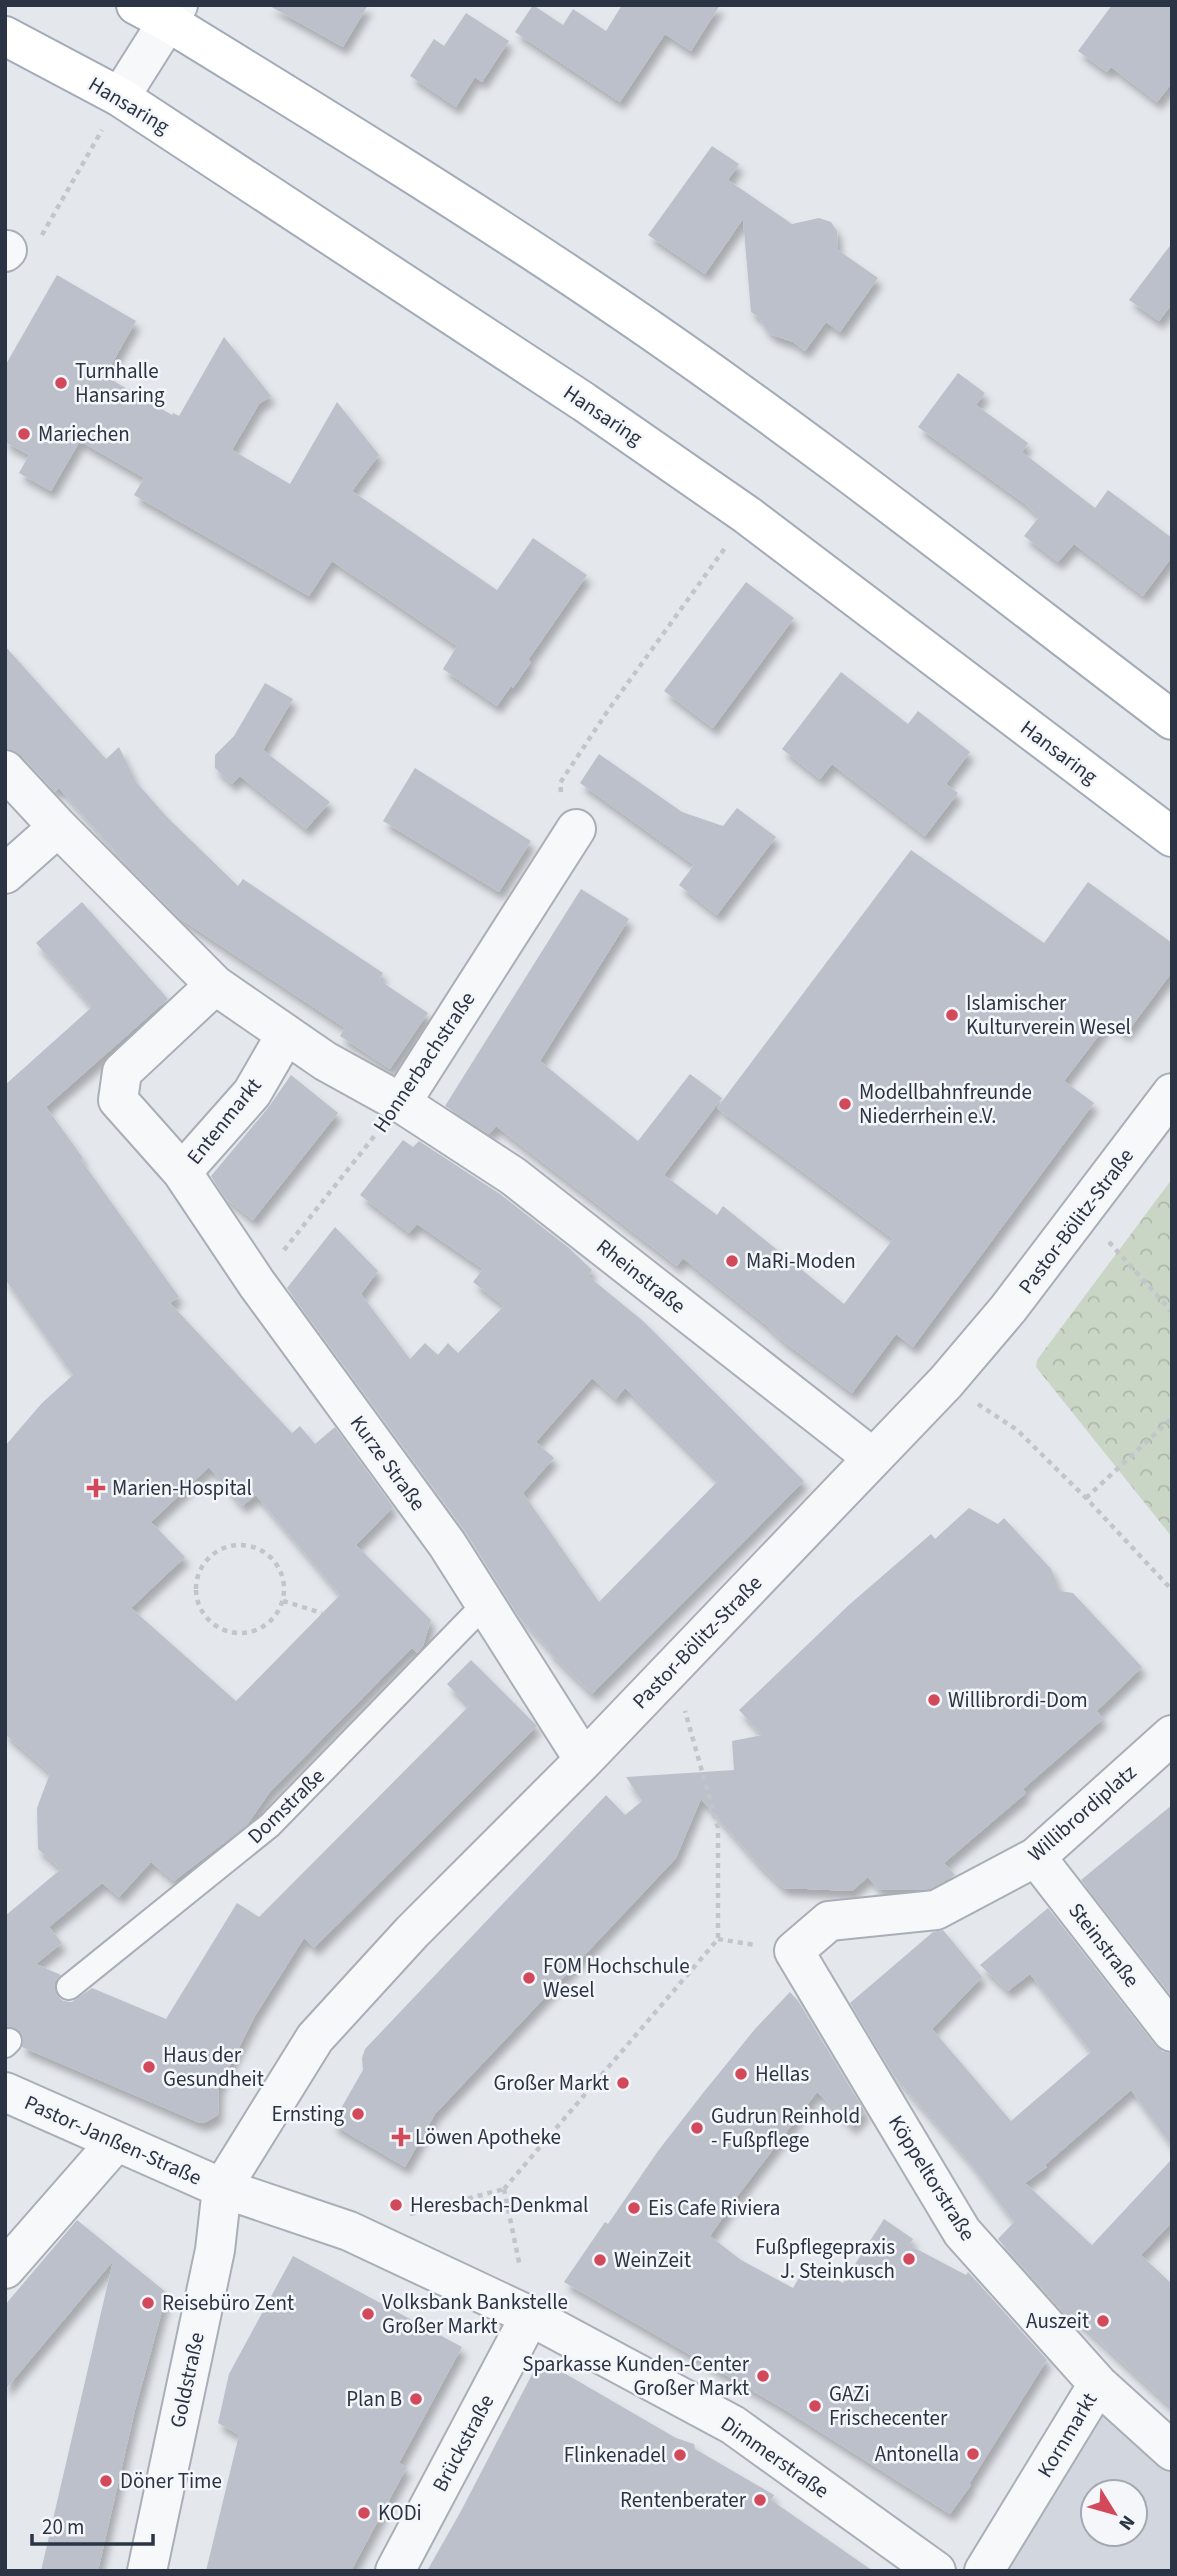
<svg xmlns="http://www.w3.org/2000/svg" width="1177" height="2576" viewBox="0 0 1177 2576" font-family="'Source Sans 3',sans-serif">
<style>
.built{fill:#d2d6de;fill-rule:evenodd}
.park{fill:url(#park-crowns)}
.building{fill:#bbc0ca;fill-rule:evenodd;filter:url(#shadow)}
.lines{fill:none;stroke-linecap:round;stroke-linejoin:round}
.lane-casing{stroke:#a9aeb7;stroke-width:28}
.street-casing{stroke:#a9aeb7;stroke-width:42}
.primary-casing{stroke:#a3abb8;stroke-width:42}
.path{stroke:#c2c5cb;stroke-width:4.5;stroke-dasharray:5 5;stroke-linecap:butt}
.lane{stroke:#f7f8fa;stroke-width:24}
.street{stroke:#f7f8fa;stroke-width:38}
.primary{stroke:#fff;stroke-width:38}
.poi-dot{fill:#d1495b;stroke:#f4f6f9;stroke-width:2.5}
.labels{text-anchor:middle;stroke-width:5;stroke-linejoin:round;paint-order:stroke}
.street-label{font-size:21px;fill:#2b3445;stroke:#f4f6f9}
.poi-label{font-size:21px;fill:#2b3445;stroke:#f4f6f9;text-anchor:start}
</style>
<defs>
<pattern id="park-crowns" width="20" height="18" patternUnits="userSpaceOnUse" patternTransform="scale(1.75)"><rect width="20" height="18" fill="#c9d6c5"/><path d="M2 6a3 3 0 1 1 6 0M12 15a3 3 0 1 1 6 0" fill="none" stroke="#adb8ab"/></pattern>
<filter id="shadow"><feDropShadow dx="4.5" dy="8" stdDeviation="3.5" flood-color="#0004"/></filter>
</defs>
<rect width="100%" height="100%" fill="#e4e7ec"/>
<path class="built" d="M 1098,2384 L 1172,2451 L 1172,2571 L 984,2571 ZM 1093,2492 L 1135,2492 L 1135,2534 L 1093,2534 Z"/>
<path class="park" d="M 1172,1179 L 1172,1537 L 1036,1367 L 1037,1360 Z"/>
<path class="building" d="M 268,5 L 368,5 L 343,47 Z
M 533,5 L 563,25 L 573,9 L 606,31 L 622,5 L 720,5 L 691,51 L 665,34 L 620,102 L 515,32 Z
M 1112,5 L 1172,5 L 1172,83 L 1157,102 L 1111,67 L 1107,72 L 1078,51 Z
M 466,13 L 509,41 L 482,82 L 475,77 L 456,107 L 410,76 L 434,39 L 444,46 Z
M 712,146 L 739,164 L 728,180 L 792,224 L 819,218 L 831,222 L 837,231 L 838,250 L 878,278 L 840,332 L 826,322 L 805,351 L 793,342 L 772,335 L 765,328 L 759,317 L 751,312 L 743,219 L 705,274 L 648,235 Z
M 1172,243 L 1172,304 L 1159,321 L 1129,300 Z
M 57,275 L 136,321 L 105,376 L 172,415 L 173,413 L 179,416 L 224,337 L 271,396 L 259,404 L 232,450 L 290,484 L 337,402 L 379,455 L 352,491 L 497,590 L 533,538 L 587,575 L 528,660 L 531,662 L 513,688 L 511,686 L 497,706 L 443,669 L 457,646 L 332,561 L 309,596 L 134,495 L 144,478 L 80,441 L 51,491 L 19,473 L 29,455 L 5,442 L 5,366 Z
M 958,373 L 985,393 L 976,405 L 1028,443 L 1022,452 L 1095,508 L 1108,490 L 1172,538 L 1172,557 L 1143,596 L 1074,544 L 1058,562 L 1024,536 L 1039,517 L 1024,503 L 918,427 Z
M 746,582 L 794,618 L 713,728 L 664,691 Z
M 5,646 L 106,759 L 119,747 L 136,782 L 167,817 L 238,886 L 243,879 L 314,927 L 383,973 L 379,980 L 428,1013 L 390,1069 L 340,1036 L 345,1028 L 178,917 L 126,864 L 59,788 L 55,792 L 21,755 L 12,749 L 5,749 Z
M 841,672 L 908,724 L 918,711 L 970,752 L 946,784 L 958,793 L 925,836 L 832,764 L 820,779 L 782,749 Z
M 265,683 L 293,699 L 263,750 L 330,802 L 306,829 L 240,776 L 232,784 L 215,768 L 215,755 L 234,736 Z
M 599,754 L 682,812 L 723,826 L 737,808 L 776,837 L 717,915 L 679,885 L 694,865 L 580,783 Z
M 415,768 L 531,841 L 499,892 L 383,821 Z
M 911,850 L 1044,943 L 1088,882 L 1172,943 L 1172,972 L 1126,1034 L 1109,1022 L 1064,1081 L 1094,1103 L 913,1347 L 896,1334 L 852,1393 L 783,1341 L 765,1324 L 683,1258 L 677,1266 L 496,1126 L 489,1134 L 445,1106 L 581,889 L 629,919 L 540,1061 L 638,1141 L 690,1074 L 722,1098 L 664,1175 L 717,1215 L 723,1206 L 844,1304 L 893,1239 L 717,1108 Z
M 82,902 L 168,999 L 46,1107 L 83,1158 L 81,1160 L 179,1297 L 170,1303 L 292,1433 L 300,1426 L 315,1444 L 335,1427 L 393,1507 L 356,1545 L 431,1620 L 423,1646 L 417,1653 L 412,1648 L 386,1674 L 269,1793 L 247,1825 L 174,1881 L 151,1862 L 119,1897 L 102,1883 L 49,1927 L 62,1943 L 36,1964 L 61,1975 L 55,1981 L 54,1989 L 57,1996 L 63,2001 L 72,2002 L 92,1988 L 166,2019 L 237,1903 L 259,1917 L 469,1706 L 447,1684 L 471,1660 L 537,1726 L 314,1948 L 304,1938 L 255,2016 L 219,2087 L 218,2115 L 206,2122 L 200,2123 L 22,2047 L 23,2038 L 20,2031 L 13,2027 L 5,2027 L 5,1916 L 61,1869 L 38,1849 L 37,1808 L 50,1773 L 5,1734 L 5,1446 L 42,1403 L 73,1375 L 5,1279 L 5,1085 L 92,1007 L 36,943 ZM 209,1467 L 242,1506 L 256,1495 L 340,1595 L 236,1701 L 131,1608 L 185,1557 L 151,1522 Z
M 291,1075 L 338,1113 L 253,1220 L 225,1198 L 211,1176 L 268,1108 Z
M 403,1140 L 413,1147 L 419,1141 L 500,1194 L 569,1248 L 592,1270 L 588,1276 L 643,1321 L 804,1481 L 592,1694 L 548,1651 L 550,1650 L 519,1617 L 465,1531 L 287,1288 L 335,1227 L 378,1271 L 361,1294 L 410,1359 L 425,1343 L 438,1355 L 448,1343 L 458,1353 L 504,1306 L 473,1282 L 483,1269 L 417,1224 L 409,1233 L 360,1195 ZM 592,1378 L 616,1399 L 625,1388 L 718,1481 L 599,1602 L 523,1493 L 554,1458 L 536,1442 Z
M 969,1508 L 998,1524 L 1004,1518 L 1051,1569 L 1060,1591 L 1073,1593 L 1142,1667 L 1097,1711 L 1103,1719 L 1023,1789 L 1026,1793 L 944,1863 L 955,1875 L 930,1889 L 915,1890 L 878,1889 L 868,1877 L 852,1891 L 783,1888 L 758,1864 L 701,1799 L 676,1858 L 435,2114 L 405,2167 L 332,2124 L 363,2070 L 362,2058 L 365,2049 L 606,1795 L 625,1815 L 642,1801 L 626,1777 L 734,1770 L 732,1741 L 762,1735 L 739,1710 L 850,1604 L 931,1534 L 935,1539 Z
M 1172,1805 L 1172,1996 L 1081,1880 Z
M 1048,1908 L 1155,2045 L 1163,2052 L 1172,2053 L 1172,2146 L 1131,2090 L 1045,2165 L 1047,2167 L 1025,2183 L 1092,2245 L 1172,2159 L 1172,2222 L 1141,2255 L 1172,2284 L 1172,2408 L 1074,2318 L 1072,2322 L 998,2239 L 1014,2222 L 967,2159 L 894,2076 L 850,2003 L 933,1932 L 943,1930 L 982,1977 L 932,2029 L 1011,2121 L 1091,2052 L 1030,1974 L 1008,1991 L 980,1965 Z
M 790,1992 L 798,2001 L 865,2112 L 852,2127 L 817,2092 L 739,2194 L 710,2236 L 741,2260 L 793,2288 L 807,2264 L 843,2283 L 884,2219 L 913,2239 L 909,2245 L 966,2275 L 968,2272 L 1047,2360 L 969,2484 L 971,2485 L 950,2514 L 784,2409 L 564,2282 L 605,2222 L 608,2224 L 658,2151 L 703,2093 L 755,2029 Z
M 77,2220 L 167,2293 L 135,2410 L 98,2571 L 41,2571 L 113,2261 L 5,2390 L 5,2305 Z
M 293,2256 L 462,2347 L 399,2463 L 407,2467 L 351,2571 L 206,2571 L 239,2435 L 218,2423 L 229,2374 Z
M 540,2359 L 676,2438 L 694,2444 L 695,2449 L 774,2495 L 771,2500 L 873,2571 L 427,2571 L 461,2511 Z"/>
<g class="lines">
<g class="lane-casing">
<path id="lane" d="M 69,1987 L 270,1825 L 485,1604
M 5,2045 L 9,2041"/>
</g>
<g class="street-casing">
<path id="street" d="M 120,97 L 178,5
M 5,252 L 7,250
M 5,770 L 58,827 L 215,985 L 325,1061 L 401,1103 L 513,1176 L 873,1458
M 5,874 L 58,827
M 215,985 L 122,1072 L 118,1100 L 182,1172 L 252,1093 L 286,1034
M 401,1103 L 576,829
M 182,1172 L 257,1284 L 447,1544 L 584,1760
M 1172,1735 L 1036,1857 L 936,1910 L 829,1921 L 794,1951 L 962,2232 L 1098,2384 L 1172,2451
M 1036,1857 L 1172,2032
M 5,2092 L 222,2188 L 349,2231 L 530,2316 L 733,2425 L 936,2571
M 5,2269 L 116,2142
M 147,2571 L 215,2250 L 222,2188 L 315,2038 L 412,1932 L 584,1760 L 946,1382 L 1008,1309 L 1172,1093
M 395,2571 L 530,2316
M 984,2571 L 1098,2384"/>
</g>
<g class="primary-casing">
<path id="primary" d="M 136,5 L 168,22 C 318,114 468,206 614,305 C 806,435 988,580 1172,720
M 5,36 L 120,97 L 584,402 L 747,515 L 1172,837"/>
</g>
<path class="path" d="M 42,235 L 102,130
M 561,792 L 560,783 L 609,709 L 725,548
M 1109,1242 L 1172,1312
M 284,1250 L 376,1134
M 978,1404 L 1017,1430 L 1086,1498 L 1172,1590
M 1086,1498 L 1172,1418
M196 1589a44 44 0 1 1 88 0a44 44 0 1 1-88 0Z
M 283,1601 L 322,1613
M 718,1939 L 755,1945
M 504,2189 L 718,1939 L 718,1828 L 685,1711
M 504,2189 L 520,2267
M 410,2214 L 504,2189"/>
<use href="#lane" class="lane"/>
<use href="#street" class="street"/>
<use href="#primary" class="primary"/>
</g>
<g class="poi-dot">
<circle cx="61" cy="383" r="7"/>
<circle cx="24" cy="434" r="7"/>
<circle cx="952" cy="1015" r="7"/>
<circle cx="845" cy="1104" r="7"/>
<circle cx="732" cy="1261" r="7"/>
<path d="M92.5 1477.5h7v7h7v7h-7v7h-7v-7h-7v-7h7z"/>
<circle cx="934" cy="1700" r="7"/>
<circle cx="529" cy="1978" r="7"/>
<circle cx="149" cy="2067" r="7"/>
<circle cx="741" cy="2074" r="7"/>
<circle cx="623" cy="2083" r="7"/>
<circle cx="358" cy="2114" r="7"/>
<circle cx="697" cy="2128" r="7"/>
<path d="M397.5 2126.5h7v7h7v7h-7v7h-7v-7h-7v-7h7z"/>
<circle cx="396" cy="2205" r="7"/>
<circle cx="634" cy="2208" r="7"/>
<circle cx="909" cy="2259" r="7"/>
<circle cx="600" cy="2260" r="7"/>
<circle cx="148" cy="2303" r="7"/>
<circle cx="368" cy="2314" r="7"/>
<circle cx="1103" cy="2321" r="7"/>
<circle cx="763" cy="2376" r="7"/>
<circle cx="416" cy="2399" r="7"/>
<circle cx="815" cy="2406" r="7"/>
<circle cx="973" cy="2454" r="7"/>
<circle cx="680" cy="2455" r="7"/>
<circle cx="106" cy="2481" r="7"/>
<circle cx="760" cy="2500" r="7"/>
<circle cx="364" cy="2513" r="7"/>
</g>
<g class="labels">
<g class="street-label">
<text transform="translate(129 105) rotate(31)" y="7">Hansaring</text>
<text transform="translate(603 415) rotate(34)" y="7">Hansaring</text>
<text transform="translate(1059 752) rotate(37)" y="7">Hansaring</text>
<text transform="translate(424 1062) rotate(-56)" y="7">Honnerbachstraße</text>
<text transform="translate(224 1121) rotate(-51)" y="7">Entenmarkt</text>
<text transform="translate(1076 1221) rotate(-53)" y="7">Pastor-Bölitz-Straße</text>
<text transform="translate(641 1276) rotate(38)" y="7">Rheinstraße</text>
<text transform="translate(388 1463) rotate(54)" y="7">Kurze Straße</text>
<text transform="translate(697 1642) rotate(-46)" y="7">Pastor-Bölitz-Straße</text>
<text transform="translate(286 1806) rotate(-44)" y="7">Domstraße</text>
<text transform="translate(1082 1813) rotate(-41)" y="7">Willibrordiplatz</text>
<text transform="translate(1104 1945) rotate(52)" y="7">Steinstraße</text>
<text transform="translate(113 2140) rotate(24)" y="7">Pastor-Janßen-Straße</text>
<text transform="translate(932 2178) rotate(58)" y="7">Köppeltorstraße</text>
<text transform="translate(187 2380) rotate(-78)" y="7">Goldstraße</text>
<text transform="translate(1067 2435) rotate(-59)" y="7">Kornmarkt</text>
<text transform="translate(463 2443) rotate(-62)" y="7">Brückstraße</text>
<text transform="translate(775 2457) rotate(35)" y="7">Dimmerstraße</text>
</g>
<g class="poi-label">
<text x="75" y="378">Turnhalle<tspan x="75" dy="24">Hansaring</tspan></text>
<text x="38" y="441">Mariechen</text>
<text x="966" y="1010">Islamischer<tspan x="966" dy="24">Kulturverein Wesel</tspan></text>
<text x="859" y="1099">Modellbahnfreunde<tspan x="859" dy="24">Niederrhein e.V.</tspan></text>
<text x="746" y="1268">MaRi-Moden</text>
<text x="112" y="1495">Marien-Hospital</text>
<text x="948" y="1707">Willibrordi-Dom</text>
<text x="543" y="1973">FOM Hochschule<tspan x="543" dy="24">Wesel</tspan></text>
<text x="163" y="2062">Haus der<tspan x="163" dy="24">Gesundheit</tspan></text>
<text x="755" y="2081">Hellas</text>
<text x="609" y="2090" text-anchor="end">Großer Markt</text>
<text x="344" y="2121" text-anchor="end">Ernsting</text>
<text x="711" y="2123">Gudrun Reinhold<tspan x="711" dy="24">- Fußpflege</tspan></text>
<text x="415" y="2144">Löwen Apotheke</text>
<text x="410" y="2212">Heresbach-Denkmal</text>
<text x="648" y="2215">Eis Cafe Riviera</text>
<text x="895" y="2254" text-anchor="end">Fußpflegepraxis<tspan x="895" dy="24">J. Steinkusch</tspan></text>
<text x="614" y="2267">WeinZeit</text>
<text x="382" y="2309">Volksbank Bankstelle<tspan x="382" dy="24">Großer Markt</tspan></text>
<text x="162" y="2310">Reisebüro Zent</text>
<text x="1089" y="2328" text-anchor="end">Auszeit</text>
<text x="749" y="2371" text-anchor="end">Sparkasse Kunden-Center<tspan x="749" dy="24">Großer Markt</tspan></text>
<text x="829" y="2401">GAZi<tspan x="829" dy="24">Frischecenter</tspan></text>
<text x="402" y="2406" text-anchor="end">Plan B</text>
<text x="959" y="2461" text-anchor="end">Antonella</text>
<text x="666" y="2462" text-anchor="end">Flinkenadel</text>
<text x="120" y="2488">Döner Time</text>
<text x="746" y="2507" text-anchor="end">Rentenberater</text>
<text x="378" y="2520">KODi</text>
</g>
</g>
<rect width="1177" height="2576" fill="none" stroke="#2b3445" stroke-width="14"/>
<g transform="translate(1114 2513) rotate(127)"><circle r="33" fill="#f4f6f9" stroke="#a4a8b1" stroke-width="2"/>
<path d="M0-5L12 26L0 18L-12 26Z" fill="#d1495b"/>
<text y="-10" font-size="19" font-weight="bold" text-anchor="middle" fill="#2b3445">N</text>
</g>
<path d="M32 2534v10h121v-10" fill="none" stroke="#2b3445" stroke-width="3.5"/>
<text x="42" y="2534" font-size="21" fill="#2b3445" stroke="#f4f6f9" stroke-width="5" paint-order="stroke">20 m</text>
</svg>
